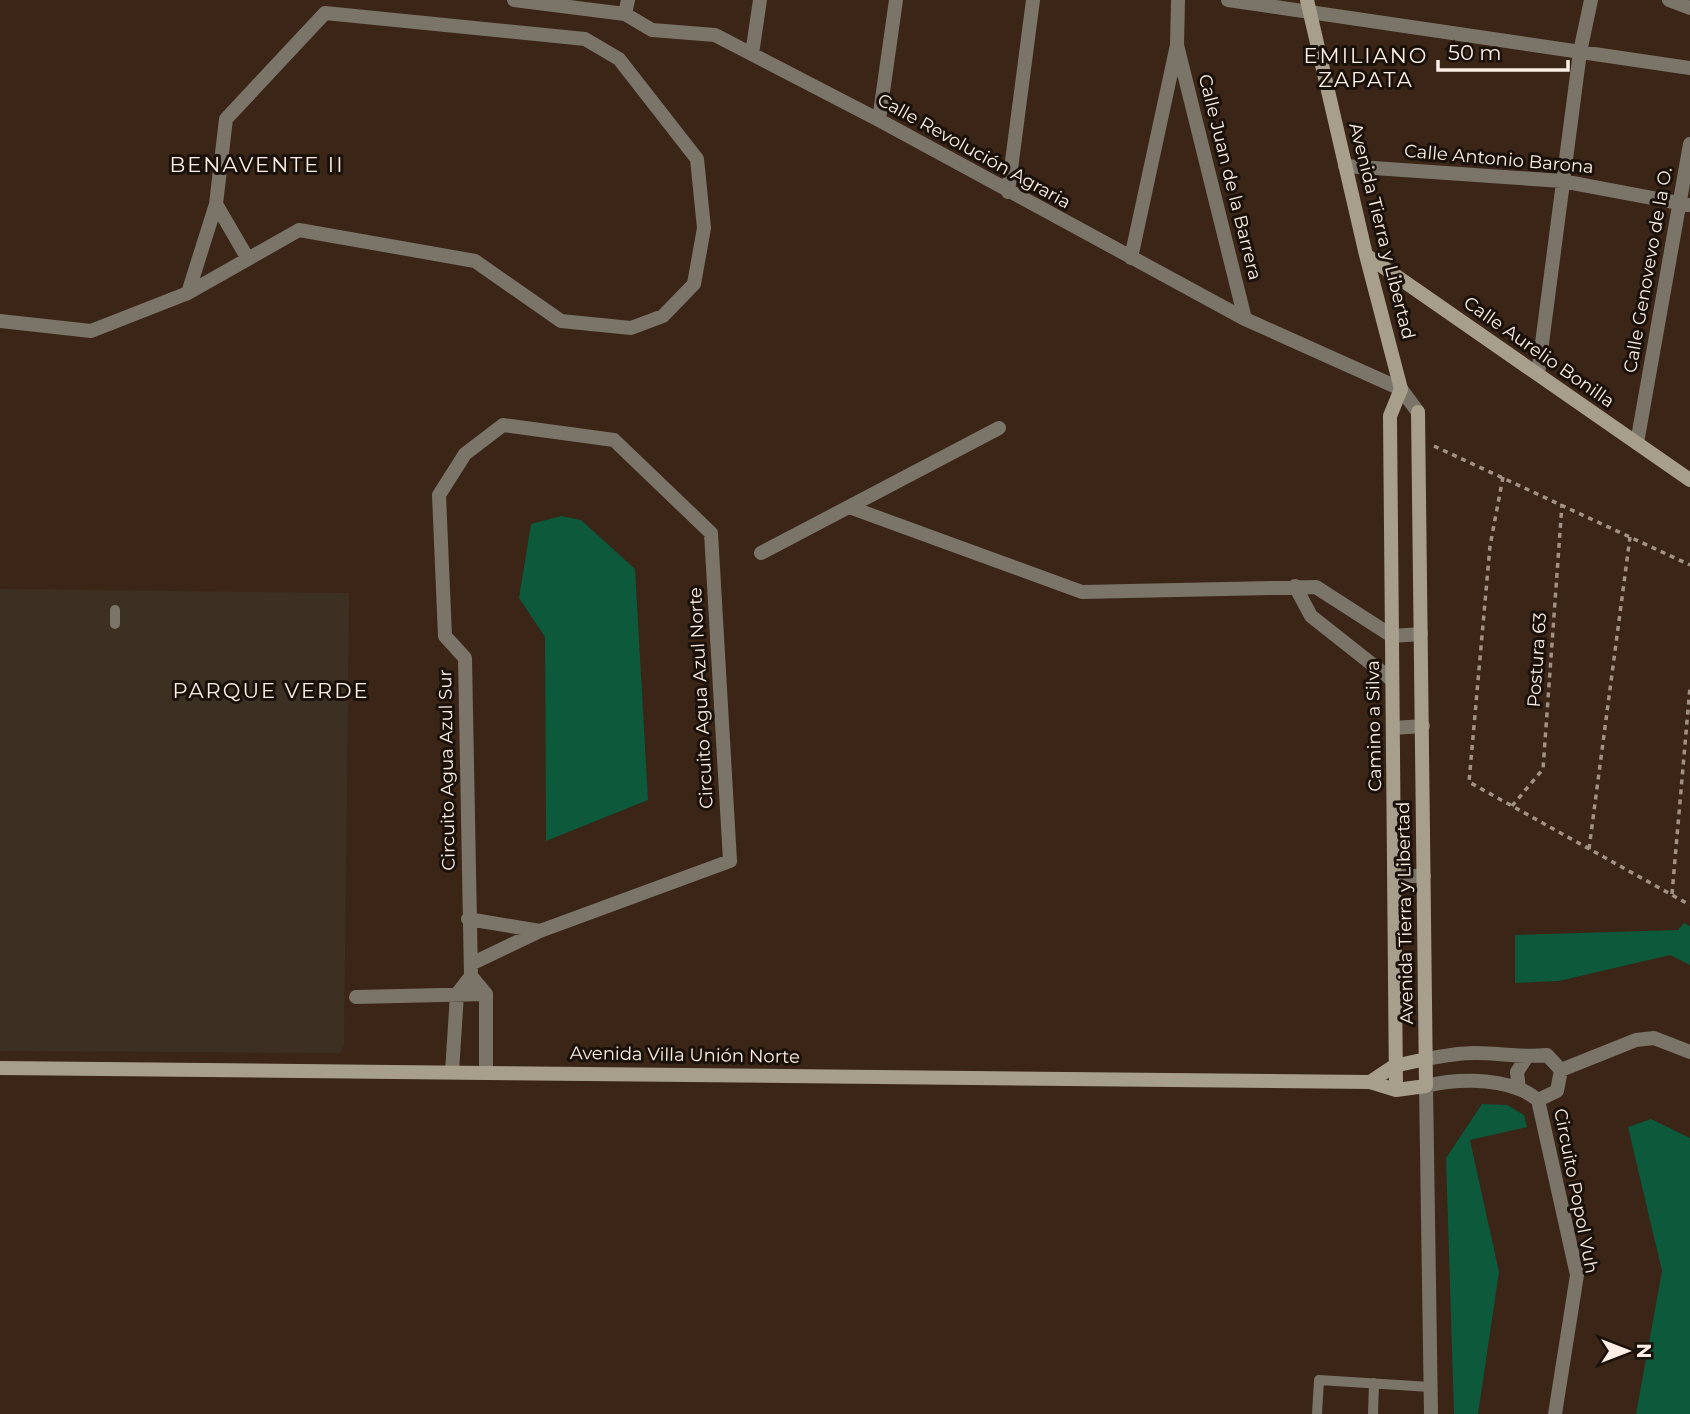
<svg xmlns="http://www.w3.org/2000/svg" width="1690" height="1414" viewBox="0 0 1690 1414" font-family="Montserrat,sans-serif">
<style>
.education{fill:#3c3022}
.green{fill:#0c593c}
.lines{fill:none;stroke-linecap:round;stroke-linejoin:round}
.path{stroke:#a29185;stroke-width:3.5;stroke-dasharray:5 5;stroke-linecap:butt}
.lane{stroke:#7a7469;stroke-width:10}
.street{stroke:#7a7469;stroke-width:14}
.secondary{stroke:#a79e8c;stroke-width:14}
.labels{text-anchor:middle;stroke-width:6;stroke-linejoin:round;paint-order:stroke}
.street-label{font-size:18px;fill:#fceee4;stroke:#1a110b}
.quarter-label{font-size:21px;letter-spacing:2px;fill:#fceee4;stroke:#1a110b}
</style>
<rect width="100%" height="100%" fill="#3a2517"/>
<path class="education" d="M 0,589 L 349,593 L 344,1046 L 340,1053 L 0,1051 Z"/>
<path class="green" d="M 561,516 L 581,520 L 635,569 L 648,800 L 546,841 L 545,637 L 519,598 L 531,524 Z
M 1684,923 L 1690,926 L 1690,965 L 1670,955 L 1559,981 L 1515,983 L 1515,935 L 1678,930 Z
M 1482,1104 L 1507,1105 L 1524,1115 L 1527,1127 L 1470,1140 L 1499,1272 L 1478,1414 L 1454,1414 L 1446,1158 Z
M 1651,1119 L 1690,1138 L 1690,1414 L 1636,1414 L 1662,1271 L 1628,1127 Z"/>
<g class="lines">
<path class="path" d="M 1434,446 L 1690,565
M 1503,477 L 1490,546 L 1469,782 L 1690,905
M 1512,806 L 1543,769 L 1562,504
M 1589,849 L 1630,537
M 1672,894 L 1690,687"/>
<path class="lane" d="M 115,610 L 115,624
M 1317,1414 L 1319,1380 L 1430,1387
M 1373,1414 L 1374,1383"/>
<path class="street" d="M 514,0 L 625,14 L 652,30 L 715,35 L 879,120 L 1245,319 L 1401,389 L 1418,412
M 1228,0 L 1690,68
M 1669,0 L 1690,8
M 625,14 L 628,0
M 1177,45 L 1245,319
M 752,54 L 760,0
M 879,120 L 896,0
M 1345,166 L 1562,181 L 1690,205
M 1008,192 L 1033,0
M 216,204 L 248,259
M 1131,258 L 1177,45 L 1178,0
M 0,321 L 91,331 L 188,293 L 299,230 L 475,261 L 561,321 L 631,328 L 663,316 L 694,284 L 704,228 L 697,159 L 619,59 L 585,39 L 325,13 L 226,119 L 216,204 L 188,293
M 1538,374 L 1580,52 L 1591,0
M 1637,443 L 1690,144
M 849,507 L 1082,592 L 1316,587 L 1392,636 L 1421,634
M 761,553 L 999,428
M 1295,586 L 1311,616 L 1392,680
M 1394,728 L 1423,726
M 1395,876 L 1424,876
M 468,919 L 540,931
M 471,976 L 486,994 L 486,1073
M 356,997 L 486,994
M 1426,1059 C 1442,1056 1458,1053 1475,1053 C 1500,1053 1522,1058 1547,1055 L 1561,1070
M 1561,1070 L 1636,1040 L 1654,1038 L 1690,1052
M 452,1072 L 457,994 L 471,976 L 465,658 L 445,636 L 439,495 L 465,454 L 503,425 L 614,440 L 711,533 L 730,861 L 540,931 L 471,964
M 1519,1089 L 1517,1072 L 1526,1058
M 1538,1100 L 1557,1091 L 1561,1070
M 1431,1414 L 1426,1086 C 1454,1079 1492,1078 1519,1089 C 1526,1091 1532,1096 1538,1100 L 1577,1275 L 1555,1414"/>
<path class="secondary" d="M 1307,0 L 1366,255 L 1401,389 L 1390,416 L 1396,1090
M 1366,255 L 1690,480
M 0,1068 L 1370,1082 L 1396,1090 L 1426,1086 L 1418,412
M 1370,1082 L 1394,1066 L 1426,1059"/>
</g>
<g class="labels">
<g class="street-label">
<text transform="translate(974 151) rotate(29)" y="6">Calle Revolución Agraria</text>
<text transform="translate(1499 159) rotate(5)" y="6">Calle Antonio Barona</text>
<text transform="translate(1230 177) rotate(76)" y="6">Calle Juan de la Barrera</text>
<text transform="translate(1382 231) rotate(76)" y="6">Avenida Tierra y Libertad</text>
<text transform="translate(1648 270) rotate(-80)" y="6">Calle Genovevo de la O.</text>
<text transform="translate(1539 352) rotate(35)" y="6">Calle Aurelio Bonilla</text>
<text transform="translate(1537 660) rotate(-86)" y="6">Postura 63</text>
<text transform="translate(701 698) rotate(-93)" y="6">Circuito Agua Azul Norte</text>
<text transform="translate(1374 726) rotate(-91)" y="6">Camino a Silva</text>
<text transform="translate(447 770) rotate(-91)" y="6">Circuito Agua Azul Sur</text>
<text transform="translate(1405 913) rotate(-91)" y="6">Avenida Tierra y Libertad</text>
<text transform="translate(685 1055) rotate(1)" y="6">Avenida Villa Unión Norte</text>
<text transform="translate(1576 1191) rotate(79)" y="6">Circuito Popol Vuh</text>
</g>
<g class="quarter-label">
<text x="1366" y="63">EMILIANO<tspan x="1366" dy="24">ZAPATA</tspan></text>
<text x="257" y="172">BENAVENTE II</text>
<text x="271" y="698">PARQUE VERDE</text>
</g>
</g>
<g transform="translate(1627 1351) rotate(90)" stroke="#1a110b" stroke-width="5" paint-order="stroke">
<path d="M0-5L12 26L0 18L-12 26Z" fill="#fceee4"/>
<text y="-10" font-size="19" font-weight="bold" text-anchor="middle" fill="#fceee4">N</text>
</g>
<path d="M1438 60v10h130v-10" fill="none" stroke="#fceee4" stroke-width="3.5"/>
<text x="1448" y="60" font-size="21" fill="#fceee4" stroke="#1a110b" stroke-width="5" paint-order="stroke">50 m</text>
</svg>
